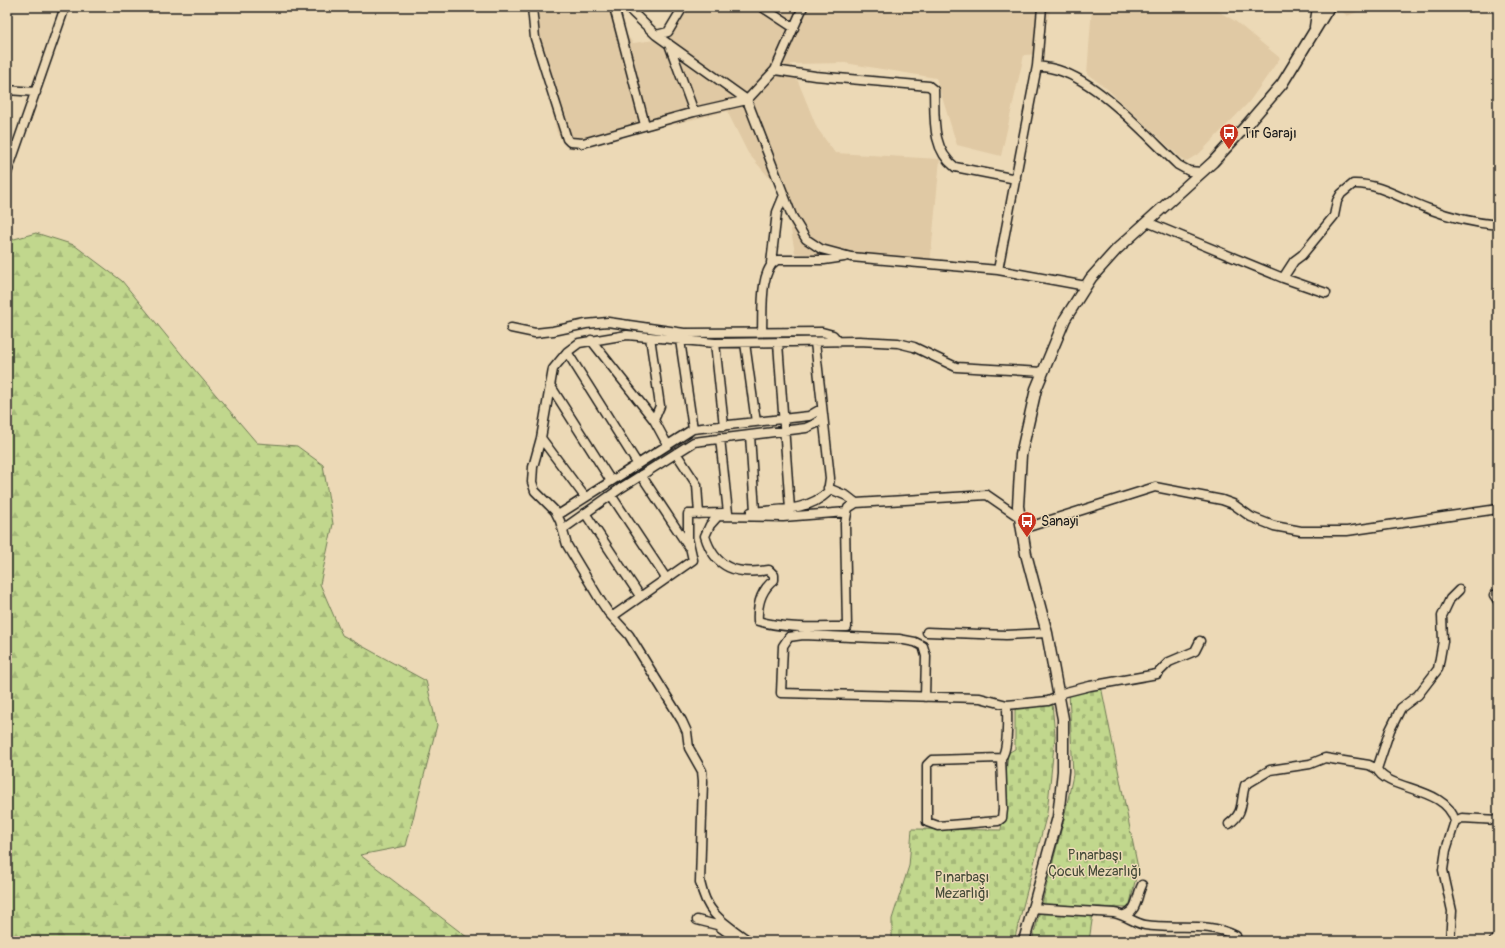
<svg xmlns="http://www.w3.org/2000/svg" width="1505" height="948" viewBox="0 0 1505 948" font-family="Pangolin,sans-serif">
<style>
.built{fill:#e0c9a4}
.forest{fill:url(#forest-firs);stroke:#6e7a54}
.cemetery{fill:url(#cemetery-stones);stroke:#6e7a54}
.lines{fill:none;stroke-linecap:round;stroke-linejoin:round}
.minor-casing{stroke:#1c1c1c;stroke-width:11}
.major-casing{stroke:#1c1c1c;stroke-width:13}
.minor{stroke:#ecd9b6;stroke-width:8}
.major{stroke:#ecd9b6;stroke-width:10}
.labels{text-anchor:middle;stroke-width:3;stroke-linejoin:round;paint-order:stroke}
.poi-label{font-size:14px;fill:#1c1c1c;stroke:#ecd9b6;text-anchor:start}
.park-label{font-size:14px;fill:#454b38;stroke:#ecd9b6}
</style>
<defs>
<pattern id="forest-firs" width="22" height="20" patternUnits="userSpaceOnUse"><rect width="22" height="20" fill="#c1d78d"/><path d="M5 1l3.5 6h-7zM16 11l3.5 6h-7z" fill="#a5b879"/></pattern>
<pattern id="cemetery-stones" width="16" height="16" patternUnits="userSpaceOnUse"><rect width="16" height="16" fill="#c1d78d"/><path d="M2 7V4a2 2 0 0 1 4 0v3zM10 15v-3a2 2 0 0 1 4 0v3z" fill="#a5b879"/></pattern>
</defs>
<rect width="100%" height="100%" fill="#ecd9b6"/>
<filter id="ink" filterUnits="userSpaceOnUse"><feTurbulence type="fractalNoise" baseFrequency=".025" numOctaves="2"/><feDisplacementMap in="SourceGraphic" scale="8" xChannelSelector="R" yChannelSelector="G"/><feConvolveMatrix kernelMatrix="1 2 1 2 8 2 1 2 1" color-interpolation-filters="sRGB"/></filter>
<g filter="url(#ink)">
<path class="built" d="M 543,7 L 618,7 L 623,30 L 633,43 L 669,38 L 686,7 L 1051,7 L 1038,54 L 1024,55 L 1001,156 L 957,145 L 936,78 L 845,63 L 791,64 L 817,128 L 835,153 L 940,159 L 930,265 L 795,253 L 785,196 L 748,153 L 727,111 L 572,149 L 557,133 L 530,13 L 540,11 Z
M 1092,7 L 1211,7 L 1235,21 L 1280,58 L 1249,102 L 1200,153 L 1185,162 L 1105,87 L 1087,74 Z
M 1338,7 L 1371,7 L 1347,16 Z"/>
<path class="forest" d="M 36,233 L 74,245 L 122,281 L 187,361 L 257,443 L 297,446 L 323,465 L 333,524 L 320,584 L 342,635 L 426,681 L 437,725 L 406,846 L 360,855 L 472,941 L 7,941 L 7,241 Z"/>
<path class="cemetery" d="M 1101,686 L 1138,868 L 1129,908 L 1094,907 L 1089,941 L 1032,941 L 1063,823 L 1073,775 L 1069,692 Z
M 1052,703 L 1055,736 L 1047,813 L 1014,941 L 892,941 L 892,919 L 909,866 L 912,829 L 1001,830 L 1008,753 L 1015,749 L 1015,707 Z"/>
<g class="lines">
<g class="minor-casing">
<path id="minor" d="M 532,7 L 535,38 L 567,139 L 570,142 L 583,143 L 694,112 L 747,100 L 775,70 L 803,7
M 614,7 L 645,125
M 627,7 L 656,35 L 668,32 L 683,7
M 762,7 L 794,28
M 656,35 L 747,100 L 792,216 L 806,239 L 821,249 L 851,257 L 998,270 L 1086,286
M 669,44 L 694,112
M 1037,66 L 1042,7
M 775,70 L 815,76 L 929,86 L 934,90 C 935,117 931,149 955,167 L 1016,179
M 7,90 L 36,92
M 7,173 L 65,7
M 1147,222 L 1283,278 L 1326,293
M 771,263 L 777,212 L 784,195
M 998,270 L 1037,66 C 1044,67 1052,68 1058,70 C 1100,83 1146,135 1178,165 L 1189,171 L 1202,172
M 1283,278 L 1294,261 L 1302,255 L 1334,216 L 1337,201 L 1341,194 L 1353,184 C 1380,183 1403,200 1429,209 C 1450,217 1475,223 1498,225
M 511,328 L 535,333 L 553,331 L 586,324 L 608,322 L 684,333 L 822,332 L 833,335 L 839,342
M 762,331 C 763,312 759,270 777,260 L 824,260 L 844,257
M 650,337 L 660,406 L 654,420
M 591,340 L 654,420 L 667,444
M 680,340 L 693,429
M 715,343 L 724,426
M 745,343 L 756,422
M 778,343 L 790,509
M 567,352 L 637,463
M 550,385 L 611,481
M 750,435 L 755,511
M 541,438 L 585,497
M 720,438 L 728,513
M 676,453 L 697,485 L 699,514
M 641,475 L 688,546
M 828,488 L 847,496 L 856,503
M 611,495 L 666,578
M 751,512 C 777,509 807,512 828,492 L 830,478 L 815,342
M 847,512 L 783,517 L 718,516 L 710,525 L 705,536 C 715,569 737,575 769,570 L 774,575 L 774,580 C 761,590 757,605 758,621 C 786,629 818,627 847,627 L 845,524 L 848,508 L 856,503 L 987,495 L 1019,517
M 585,513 L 640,596
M 558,515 L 693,429 L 809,416 L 821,409
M 563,529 L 621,488 L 694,442 L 806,428 L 817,423 L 822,416
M 1022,529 L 1155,487 L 1222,500 L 1233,504 L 1251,517 L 1274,526 L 1301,531 L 1347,531 L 1498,509
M 1494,595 L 1498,601
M 613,616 L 693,560 L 688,538 L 688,514 L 723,513
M 927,632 L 1006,635 L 1047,633
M 1058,694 L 1090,686 L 1157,674 L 1169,662 L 1195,651 L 1200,641
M 925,697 L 926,656 L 923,646 L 915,642 L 899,639 L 803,635 L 789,637 L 783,646 L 781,693 L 980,698 L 1007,705 L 1048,701 L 1059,697
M 1001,758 L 932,760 L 927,765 L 927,822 L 938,826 L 998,821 L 1002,818 L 1003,809 L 1001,758 C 1009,750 1007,717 1007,705
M 1455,821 C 1446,786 1387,791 1377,769 L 1390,730 L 1401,708 L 1418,695 L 1438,669 L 1443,641 L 1442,616 L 1450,599 L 1459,590
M 1229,824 C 1245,812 1240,802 1245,785 L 1270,770 L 1310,764 L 1325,758 L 1369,765 L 1377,769
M 1032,908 L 1114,913 C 1126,915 1134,923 1145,925 C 1176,930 1207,921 1236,936
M 1124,915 C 1138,911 1136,897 1142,885
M 697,920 L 717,925 L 734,937
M 749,941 C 723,922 707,915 700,882 L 703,781 L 702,771 L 689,748 L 687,732 L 682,721 L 629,635 L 608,612 L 600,600 L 567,545 L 560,521 L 555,511 L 535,491 L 532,482 L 533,467 L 541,438 L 553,369 L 567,352 L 579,343 L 627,335 L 715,343 L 859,341 L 898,343 L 914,347 L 956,367 L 1043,372
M 1450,941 L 1452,911 L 1443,870 L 1446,850 L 1455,821 L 1462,818 L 1498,820
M 1494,941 L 1498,940"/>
</g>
<g class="major-casing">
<path id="major" d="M 1315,27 L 1318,7
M 1024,941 L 1058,817 L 1063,771 L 1063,719 L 1047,633 L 1026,554 L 1018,506 L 1021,455 L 1036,389 L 1065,319 L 1091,278 L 1117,249 L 1213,162 L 1245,127 L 1282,84 L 1329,7"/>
</g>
<use href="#minor" class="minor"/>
<use href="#major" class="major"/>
</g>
</g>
<defs>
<g id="bus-pin" transform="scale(1)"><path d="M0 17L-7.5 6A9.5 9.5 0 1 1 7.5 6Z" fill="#c8321e" stroke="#ecd9b6"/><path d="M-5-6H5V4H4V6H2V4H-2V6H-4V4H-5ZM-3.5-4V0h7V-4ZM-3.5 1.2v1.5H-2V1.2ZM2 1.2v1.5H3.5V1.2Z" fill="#fff"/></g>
</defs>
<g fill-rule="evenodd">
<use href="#bus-pin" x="1229" y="133"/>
<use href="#bus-pin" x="1027" y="521"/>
</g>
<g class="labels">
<g class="poi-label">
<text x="1243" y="138">Tır Garajı</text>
<text x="1041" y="526">Sanayi</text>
</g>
<g class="park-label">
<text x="1095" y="860">Pınarbaşı<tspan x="1095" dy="16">Çocuk Mezarlığı</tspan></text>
<text x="962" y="882">Pınarbaşı<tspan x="962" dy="16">Mezarlığı</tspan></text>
</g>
</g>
<rect width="1505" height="948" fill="none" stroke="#ecd9b6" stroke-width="24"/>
<rect x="12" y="12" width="1481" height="924" fill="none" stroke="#1c1c1c" stroke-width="1.5" filter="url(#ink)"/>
</svg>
